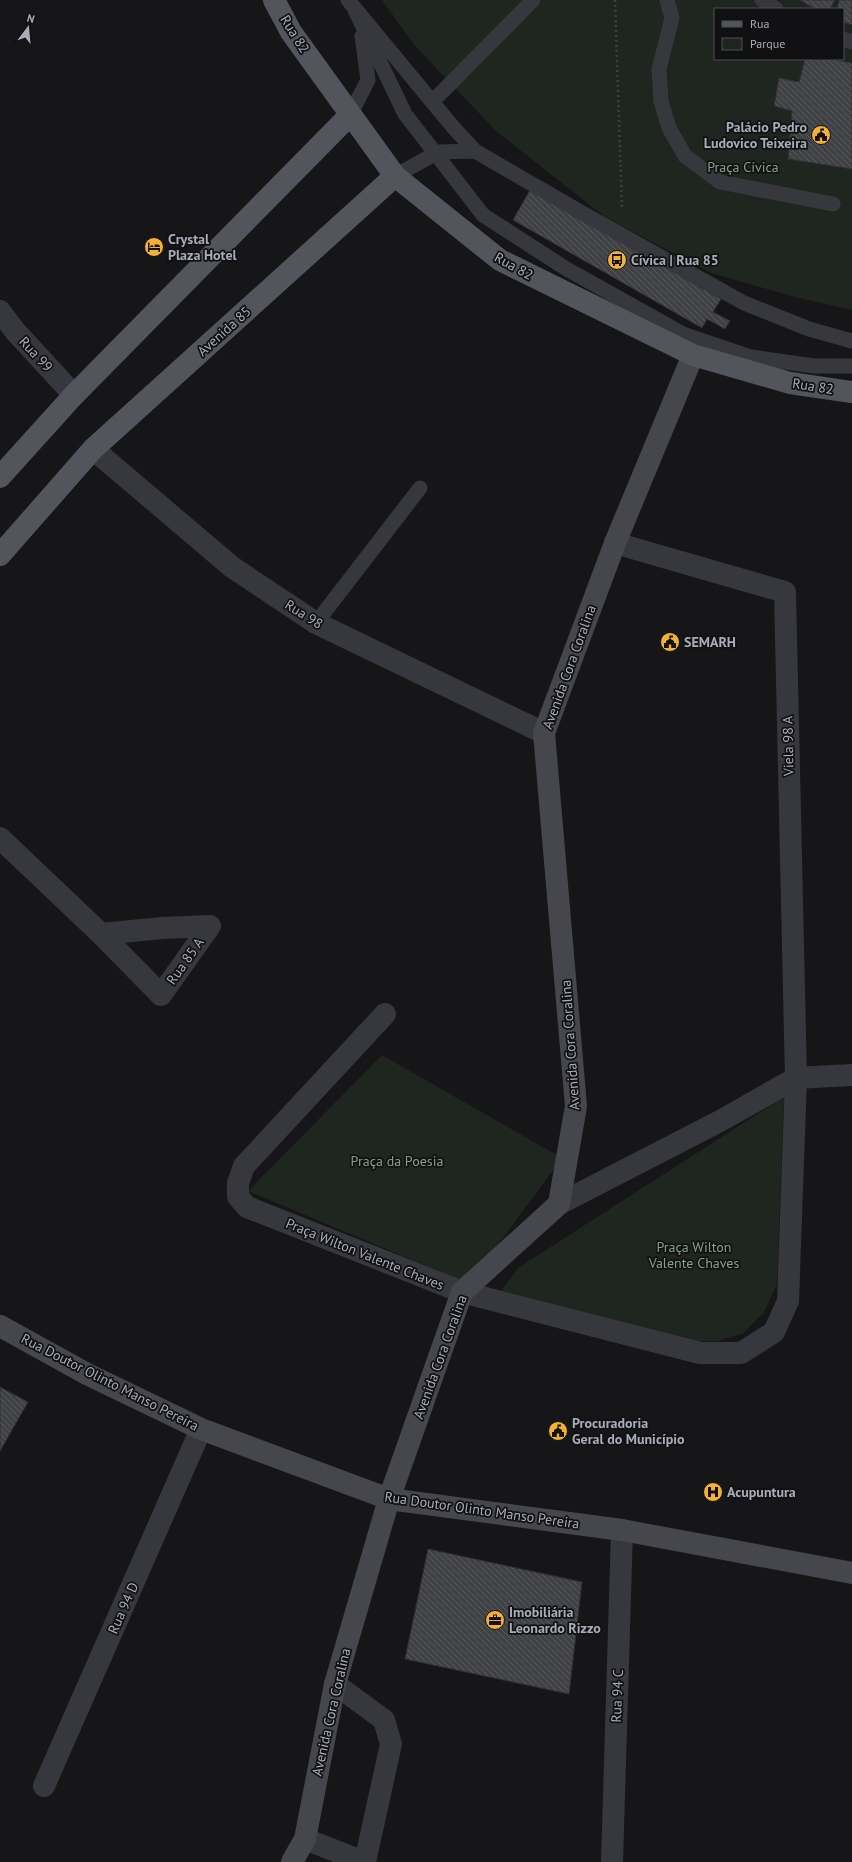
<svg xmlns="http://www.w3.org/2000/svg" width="852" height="1862" viewBox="0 0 852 1862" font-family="'PT Sans',sans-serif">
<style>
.park{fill:#1e261f;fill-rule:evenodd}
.building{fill:url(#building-back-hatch);stroke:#303034}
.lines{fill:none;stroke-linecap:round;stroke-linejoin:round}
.path{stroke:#3d3f44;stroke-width:2.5;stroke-dasharray:2 3;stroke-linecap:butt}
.lane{stroke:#37383d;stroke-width:15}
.street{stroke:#37383d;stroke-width:22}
.secondary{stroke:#45474d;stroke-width:22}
.primary{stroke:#53555c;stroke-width:22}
.labels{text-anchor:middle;stroke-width:3.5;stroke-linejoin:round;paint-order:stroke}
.street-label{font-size:14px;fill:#a8adb8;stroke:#111113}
.poi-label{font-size:14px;font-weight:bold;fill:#a8adb8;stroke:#111113;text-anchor:start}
.park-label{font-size:14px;fill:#7fa381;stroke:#111113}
</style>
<defs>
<pattern id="building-back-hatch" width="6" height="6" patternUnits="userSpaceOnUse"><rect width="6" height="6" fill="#404145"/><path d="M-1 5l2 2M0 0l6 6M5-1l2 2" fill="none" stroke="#595a5e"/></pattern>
</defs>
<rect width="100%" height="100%" fill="#161618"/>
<path class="park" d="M 382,0 L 852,0 L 852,310 L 795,297 L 711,273 L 605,217 L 496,131 L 415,46 ZM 715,9 L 843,9 L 843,59 L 715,59 Z
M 382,1055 L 562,1158 L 469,1284 L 248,1191 Z
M 784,1097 L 777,1284 L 764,1312 L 744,1333 L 718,1341 L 687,1341 L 501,1291 L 518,1268 Z"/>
<path class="building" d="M 800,0 L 835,0 L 830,9 L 815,9 Z
M 839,0 L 852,0 L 852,25 L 843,22 L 843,9 L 837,9 Z
M 805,59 L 829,59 L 852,63 L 852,169 L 788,159 L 792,111 L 774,106 L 779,78 L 799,82 Z
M 530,190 L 721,299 L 713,312 L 730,321 L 725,329 L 707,319 L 702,328 L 513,220 Z
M 0,1387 L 28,1402 L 0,1451 Z
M 428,1549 L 582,1582 L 569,1694 L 405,1659 Z"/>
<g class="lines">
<path class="path" d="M 615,0 L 622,209"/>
<path class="lane" d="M 348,0 L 453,127 L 475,151 L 584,214 L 744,303 L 809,329 L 852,341
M 667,0 L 672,18 L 659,69 L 661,101 L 669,128 L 685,156 L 720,182 L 833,204
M 762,0 L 776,9
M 355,10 L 405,114 L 483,215 L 565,268 L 683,334 L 751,357 L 814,366 L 852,366
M 843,39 L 852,42
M 432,102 L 533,0
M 350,115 L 368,80 L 362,36
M 395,176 L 438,152 L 475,151
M 316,623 L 420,488"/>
<path class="street" d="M 0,311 L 15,331 L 74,395
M 93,449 L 232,567 L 316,623 L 544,733
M 0,838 L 101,934 L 161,995 L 210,926 L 162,928 L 101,934
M 385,1014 L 244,1166 L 238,1183 L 238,1197 L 247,1207 L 462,1292 L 700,1353 L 741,1353 L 774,1332 L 788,1301 L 796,1078 L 785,592 L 615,543
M 559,1204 L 720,1121 L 796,1078 L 852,1075
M 335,1684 L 384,1720 L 391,1744 L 365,1862
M 44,1786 L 201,1429
M 305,1839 L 364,1862
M 612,1862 L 622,1530"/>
<path class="secondary" d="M 0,1326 L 87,1374 L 201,1429 L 389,1499 L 622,1530 L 852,1573
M 292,1862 L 305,1839 L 335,1684 L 389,1499 L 462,1292 L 559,1204 L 576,1106 L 544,733 L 615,543 L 693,355"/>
<path class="primary" d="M 274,0 L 291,32 L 395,176 L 500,260 L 693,355 L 790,383 L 852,392
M 0,477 L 74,395 L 350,115
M 0,555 L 93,449 L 395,176"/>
</g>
<defs>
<g id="civic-disc" transform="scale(1)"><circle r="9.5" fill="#f2b134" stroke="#111113"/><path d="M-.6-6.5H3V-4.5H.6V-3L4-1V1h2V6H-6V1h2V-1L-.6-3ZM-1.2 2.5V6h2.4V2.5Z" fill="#111"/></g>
<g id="hotel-disc" transform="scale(1)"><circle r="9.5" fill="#f2b134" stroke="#111113"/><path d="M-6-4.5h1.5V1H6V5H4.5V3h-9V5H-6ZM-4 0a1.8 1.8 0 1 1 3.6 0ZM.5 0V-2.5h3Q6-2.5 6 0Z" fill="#111"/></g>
<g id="bus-disc" transform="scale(1)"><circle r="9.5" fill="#f2b134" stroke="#111113"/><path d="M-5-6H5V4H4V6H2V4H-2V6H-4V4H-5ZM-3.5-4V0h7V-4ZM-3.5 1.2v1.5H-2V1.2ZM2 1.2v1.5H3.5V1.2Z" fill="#111"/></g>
<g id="hospital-disc" transform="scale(1)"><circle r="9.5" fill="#f2b134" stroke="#111113"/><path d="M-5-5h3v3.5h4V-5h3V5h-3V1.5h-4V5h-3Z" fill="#111"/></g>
<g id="office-disc" transform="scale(1)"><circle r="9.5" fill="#f2b134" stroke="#111113"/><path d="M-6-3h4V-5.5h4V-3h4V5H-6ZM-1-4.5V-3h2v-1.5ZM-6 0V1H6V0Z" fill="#111"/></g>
</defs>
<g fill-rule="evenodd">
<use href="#civic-disc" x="821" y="135"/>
<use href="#hotel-disc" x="154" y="247"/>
<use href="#bus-disc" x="617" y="260"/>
<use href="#civic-disc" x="670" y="642"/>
<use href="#civic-disc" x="558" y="1431"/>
<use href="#hospital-disc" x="713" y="1492"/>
<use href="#office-disc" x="495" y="1620"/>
</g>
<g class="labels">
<g class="street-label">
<text transform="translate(295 34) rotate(58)" y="5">Rua 82</text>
<text transform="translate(514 266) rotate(29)" y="5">Rua 82</text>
<text transform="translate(224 331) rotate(-42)" y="5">Avenida 85</text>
<text transform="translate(36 354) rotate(47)" y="5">Rua 99</text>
<text transform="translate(813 386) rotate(9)" y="5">Rua 82</text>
<text transform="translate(304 614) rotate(32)" y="5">Rua 98</text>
<text transform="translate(569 667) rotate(-70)" y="5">Avenida Cora Coralina</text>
<text transform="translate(788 746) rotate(-91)" y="5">Viela 98 A</text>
<text transform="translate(185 961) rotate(-55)" y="5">Rua 85 A</text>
<text transform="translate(570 1045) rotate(-94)" y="5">Avenida Cora Coralina</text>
<text transform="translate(365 1254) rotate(22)" y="5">Praça Wilton Valente Chaves</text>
<text transform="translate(440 1357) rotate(-70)" y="5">Avenida Cora Coralina</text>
<text transform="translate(110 1382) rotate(27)" y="5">Rua Doutor Olinto Manso Pereira</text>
<text transform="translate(482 1510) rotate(8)" y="5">Rua Doutor Olinto Manso Pereira</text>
<text transform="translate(123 1608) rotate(-66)" y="5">Rua 94 D</text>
<text transform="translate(617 1696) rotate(-88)" y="5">Rua 94 C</text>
<text transform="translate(331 1712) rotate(-77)" y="5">Avenida Cora Coralina</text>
</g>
<g class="poi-label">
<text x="807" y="132" text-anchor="end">Palácio Pedro<tspan x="807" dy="16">Ludovico Teixeira</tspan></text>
<text x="168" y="244">Crystal<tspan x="168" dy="16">Plaza Hotel</tspan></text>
<text x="631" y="265">Cívica | Rua 85</text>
<text x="684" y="647">SEMARH</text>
<text x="572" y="1428">Procuradoria<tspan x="572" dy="16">Geral do Município</tspan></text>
<text x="727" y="1497">Acupuntura</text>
<text x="509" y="1617">Imobiliária<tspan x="509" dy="16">Leonardo Rizzo</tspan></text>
</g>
<g class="park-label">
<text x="743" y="172">Praça Cívica</text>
<text x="397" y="1166">Praça da Poesia</text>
<text x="694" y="1252">Praça Wilton<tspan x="694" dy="16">Valente Chaves</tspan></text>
</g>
</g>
<rect x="714" y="8" width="130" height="52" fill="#111113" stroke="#4d4f55"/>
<rect x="722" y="21" width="20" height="6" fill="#53555c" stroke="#4d4f55"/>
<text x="750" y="28" font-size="12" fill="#a8adb8">Rua</text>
<rect x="722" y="38" width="20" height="12" fill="#1e261f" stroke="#4d4f55"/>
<text x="750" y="48" font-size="12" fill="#a8adb8">Parque</text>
<g transform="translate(28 28) rotate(16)" stroke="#111113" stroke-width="3" paint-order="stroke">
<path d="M0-3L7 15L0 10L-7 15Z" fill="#a8adb8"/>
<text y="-6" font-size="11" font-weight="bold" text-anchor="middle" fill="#a8adb8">N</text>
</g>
</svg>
